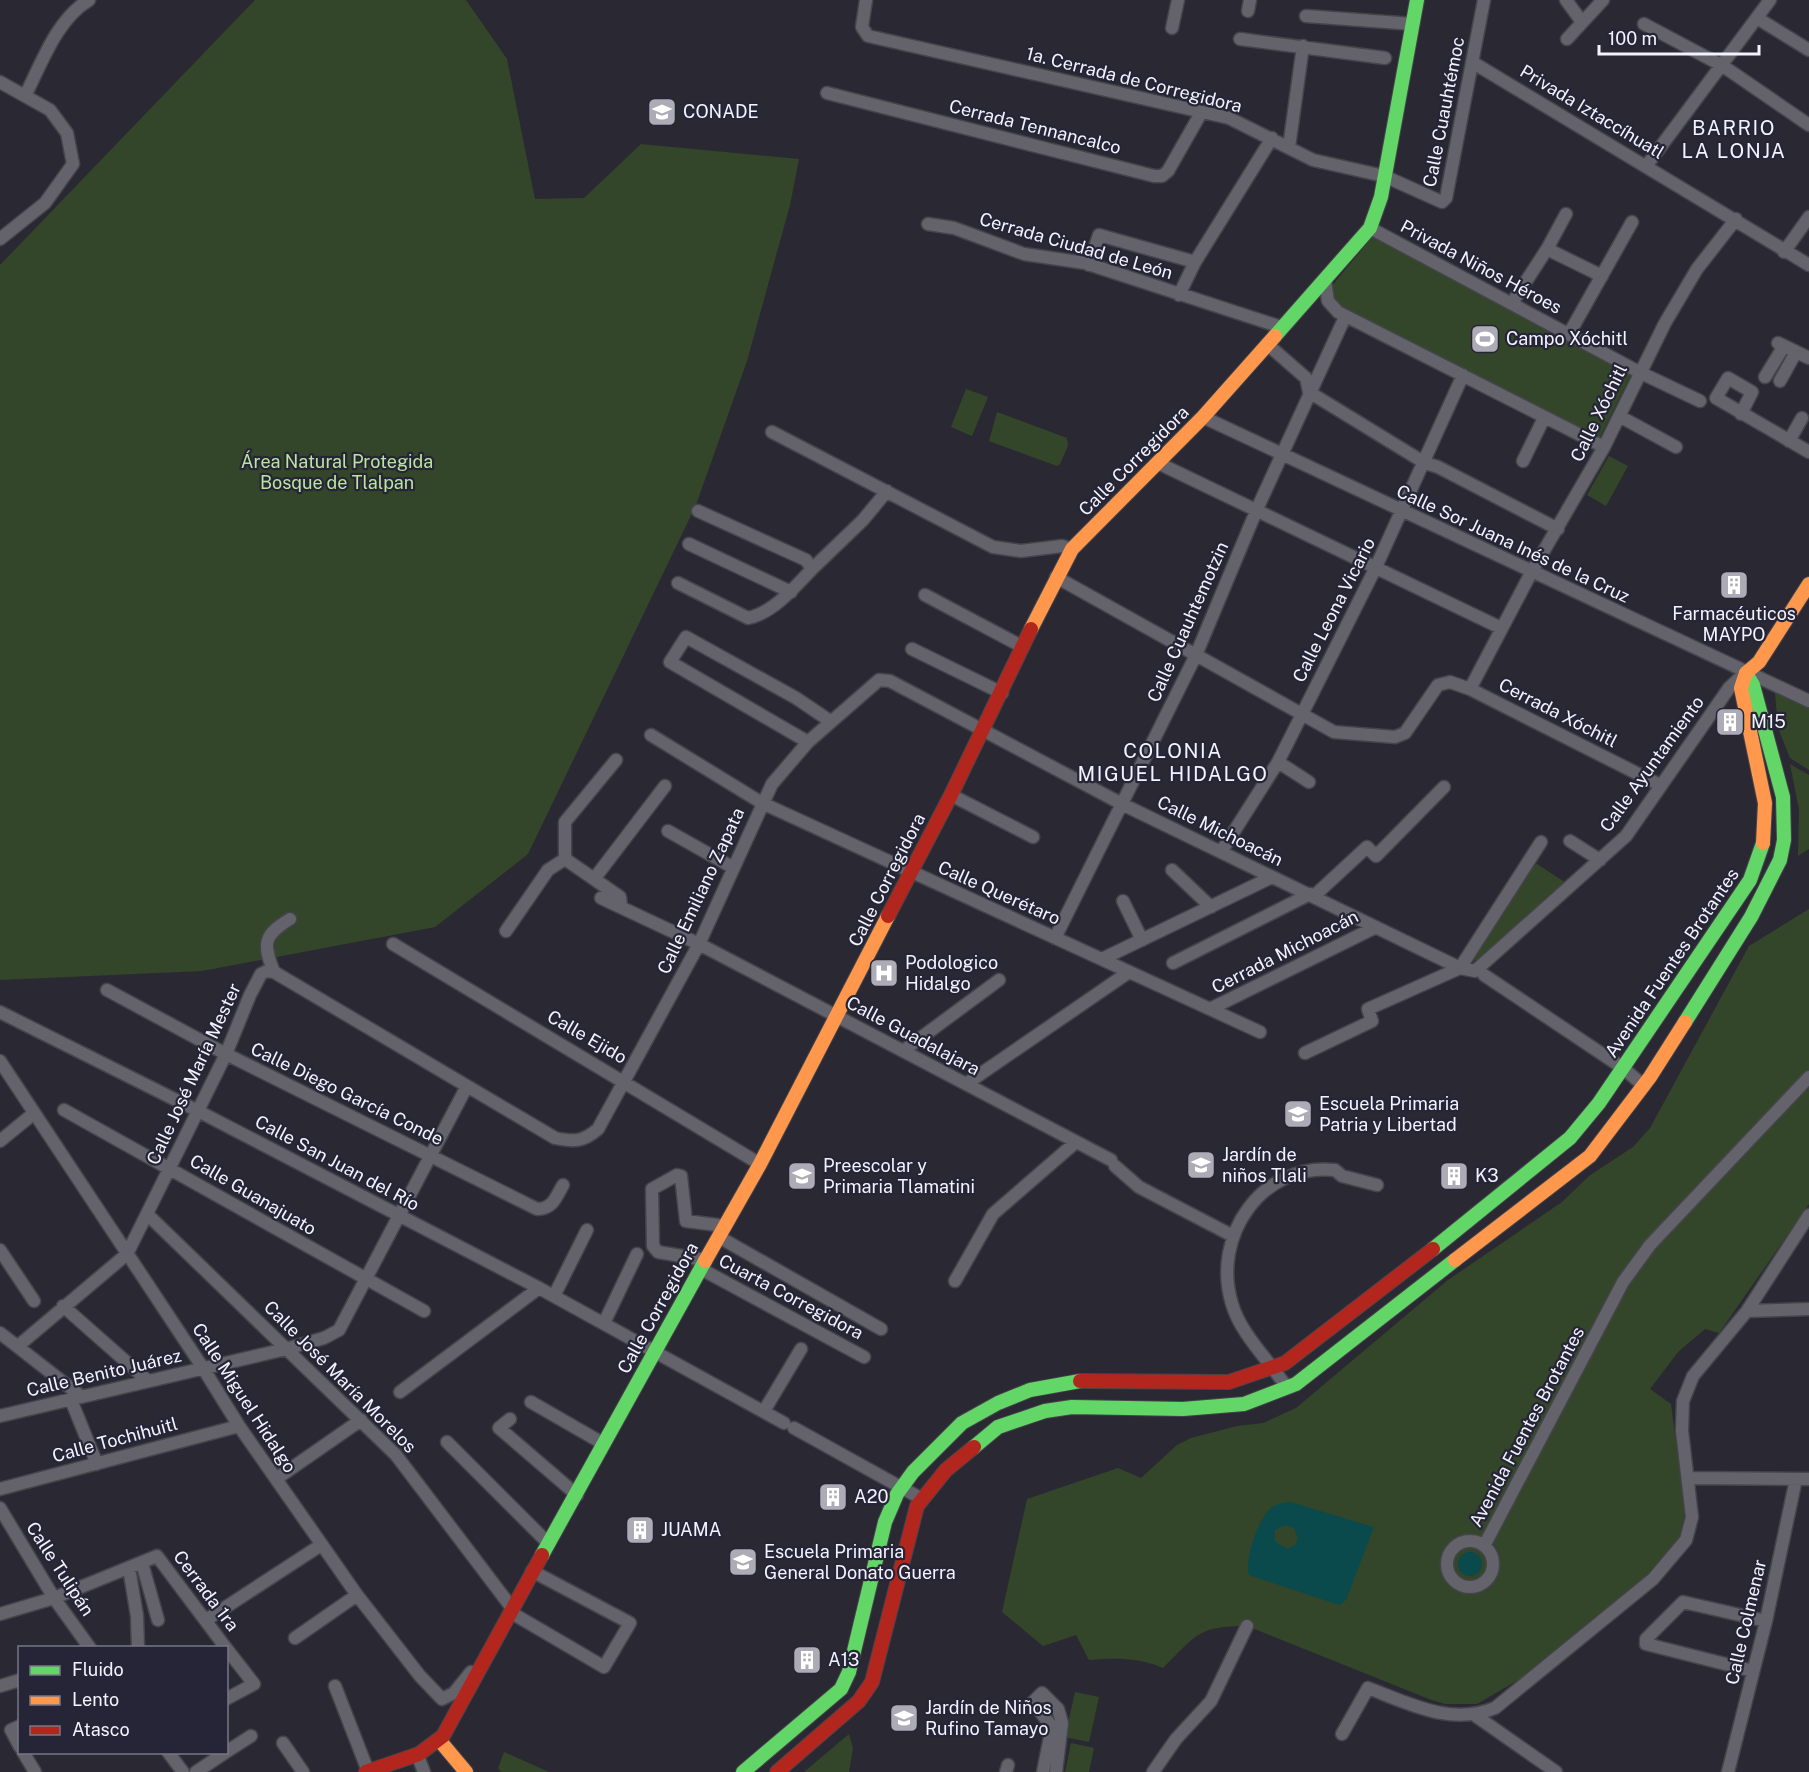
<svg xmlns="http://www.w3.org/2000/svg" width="1809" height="1772" viewBox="0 0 1809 1772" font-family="'Public Sans',sans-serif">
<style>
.green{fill:#344629}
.water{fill:#0a494c;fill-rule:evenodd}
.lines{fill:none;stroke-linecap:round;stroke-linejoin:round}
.street-casing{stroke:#44444b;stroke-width:15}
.fast-casing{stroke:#44444b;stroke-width:16}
.slow-casing{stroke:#44444b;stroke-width:16}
.jam-casing{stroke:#44444b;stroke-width:16}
.street{stroke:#64636b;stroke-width:12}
.fast{stroke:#63d668;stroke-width:14}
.slow{stroke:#ff974d;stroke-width:14}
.jam{stroke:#b3261e;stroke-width:14}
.labels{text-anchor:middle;stroke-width:4.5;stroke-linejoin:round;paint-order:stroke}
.street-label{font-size:18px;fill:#f3f3fd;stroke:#262537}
.poi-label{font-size:18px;fill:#f3f3fd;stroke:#262537;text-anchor:start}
.park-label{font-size:18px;fill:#b9e59c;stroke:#262537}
.neighbourhood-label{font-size:20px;letter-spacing:1.5px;fill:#f3f3fd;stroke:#262537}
</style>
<rect width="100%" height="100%" fill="#2a2933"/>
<path class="green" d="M 255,0 L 466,0 L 507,59 L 535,199 L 584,198 L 641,144 L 799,159 L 790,205 L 747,361 L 696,505 L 528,854 L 435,927 L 202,971 L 0,980 L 0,265 Z
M 1373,236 L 1632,373 L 1598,441 L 1337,304 L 1331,287 Z
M 966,389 L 988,397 L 972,436 L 951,427 Z
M 997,412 L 1067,438 L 1068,446 L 1060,464 L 1057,466 L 989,441 Z
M 1609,456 L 1628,466 L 1606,506 L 1587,495 Z
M 1775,693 L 1809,708 L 1809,770 L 1790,758 L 1778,728 Z
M 1790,764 L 1809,775 L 1809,849 L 1798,856 L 1799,810 Z
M 1537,864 L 1566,883 L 1483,959 L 1472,961 L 1530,868 Z
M 1809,909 L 1809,1204 L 1719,1333 L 1705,1329 L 1678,1352 L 1650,1389 L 1671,1404 L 1685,1514 L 1679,1538 L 1645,1577 L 1533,1671 L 1477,1704 L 1445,1704 L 1429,1699 L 1247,1626 C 1197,1626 1197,1635 1163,1668 C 1138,1657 1115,1658 1089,1660 L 1076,1635 L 1043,1646 L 1002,1612 L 1027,1499 L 1118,1468 L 1141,1478 L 1177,1445 L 1191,1438 L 1237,1426 L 1263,1423 L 1296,1408 L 1448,1280 L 1562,1202 L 1589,1176 L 1633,1147 L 1650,1128 L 1749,946 Z
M 1075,1692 L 1099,1697 L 1089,1742 L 1065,1737 Z
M 849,1734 L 853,1748 L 849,1772 L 804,1772 Z
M 1071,1743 L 1094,1748 L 1089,1772 L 1065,1772 Z
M 504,1752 L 549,1772 L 501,1772 L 498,1768 Z"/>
<path class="water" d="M 1290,1502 L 1374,1527 L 1346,1600 L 1339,1605 L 1249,1575 C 1244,1561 1257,1523 1268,1511 C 1274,1504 1281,1503 1290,1502 ZM 1286,1525 L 1294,1528 L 1298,1538 L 1295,1545 L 1287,1549 L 1275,1541 L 1275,1530 Z
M1458 1564a12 12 0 1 1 24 0a12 12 0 1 1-24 0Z"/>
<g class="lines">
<g class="street-casing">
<path id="street" d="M 866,0 L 862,27 L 868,36 L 1229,118 L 1313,160 L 1384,176 L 1442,202 L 1446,198 L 1484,0
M 1566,0 L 1582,22
M 1248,11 L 1250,0
M 1306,16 L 1413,24
M 1757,18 L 1809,50
M 1644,24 L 1723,66 L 1809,125
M 1172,28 L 1178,0
M 1240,39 L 1385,58
M 1567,39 L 1603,0
M 1472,62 L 1809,265
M 0,82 L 50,110 L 67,133 L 73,164 L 45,203 L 0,239
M 827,93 L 1154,176 L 1162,176 L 1168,171 L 1201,113
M 26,94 C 42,62 57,19 89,0
M 1289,147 L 1303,46
M 1647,165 L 1770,0
M 928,224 L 954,228 L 1024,254 L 1085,263 L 1281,327
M 1370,228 L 1639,372 L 1700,401
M 1547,249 L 1602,276
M 1784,252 L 1809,217
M 1089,265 L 1099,235 L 1195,262
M 1325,280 L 1328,301 L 1338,312 L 1604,447
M 1179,295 L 1195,262 L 1272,138
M 1512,303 L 1547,249 L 1566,214
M 1569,334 L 1632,222
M 1778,343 L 1809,358
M 1267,344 L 1306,378 L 1309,392 L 1425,463 L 1438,467 L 1558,529
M 1765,377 L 1784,346
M 1780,381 L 1796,352
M 1741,414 L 1752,392 L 1728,378 L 1716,398 L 1809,452
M 1619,416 L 1676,447
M 1203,417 L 1809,701
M 772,432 L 993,547 L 1021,551 L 1062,546 L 1072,549
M 1789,441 L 1802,418
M 1523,461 L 1544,418
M 1158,463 L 1501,628
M 698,511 L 806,560 L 812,569 L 863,520 L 887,491
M 689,544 L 791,592
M 1056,577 L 1334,732 L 1395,737 L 1405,733 L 1438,685 L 1450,682 L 1470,689 L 1660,785
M 678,583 L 748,618 C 773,613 795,587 812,569
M 925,595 L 1023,647
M 912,649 L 1002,693
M 1470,689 L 1531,573 L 1604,447 L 1665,323 L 1697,269 L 1736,219
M 651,735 L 762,803 L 1260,1032
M 808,742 L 670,662 L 686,637 L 796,698 L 830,721
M 1278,762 L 1309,782
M 951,795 L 1033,837
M 668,831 L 732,867
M 1570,841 L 1600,860
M 1221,852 L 1278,762 L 1375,569 L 1463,375
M 1172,870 L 1211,907
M 594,879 L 565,859 L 565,822 L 616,760
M 1314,896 L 1367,847 L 1376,856 L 1444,787
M 601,898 L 699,944 L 1111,1160
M 1123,901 L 1142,940
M 621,907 L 620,897 L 594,879 L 665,786
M 506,931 L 548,870 L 565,859
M 1055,938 L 1196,655 L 1257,509 L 1345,317
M 393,944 L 760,1164
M 1102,959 L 1272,877
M 1173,963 L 1310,894
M 274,972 C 262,943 264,935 290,919
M 1484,975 L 1623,1068 L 1644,1086
M 107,990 L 226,1054 L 537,1209 C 553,1209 556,1197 563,1185
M 1210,1009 L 1376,927
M 0,1012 L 198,1111 L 539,1288 L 784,1423
M 903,1051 L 999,980
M 1305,1053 L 1372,1021 L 1368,1009 L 1460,968 L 1541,842
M 0,1061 L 203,1368 L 239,1426 L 357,1595 L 420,1676 L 442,1699 L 454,1693 L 471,1672
M 966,1084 L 1129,972
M 64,1110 L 424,1311
M 0,1141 L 33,1114
M 1115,1166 L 1139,1187 L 1233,1236
M 148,1215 L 396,1455 L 512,1608
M 719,1237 L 881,1329
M 0,1250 L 34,1301
M 705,1260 L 658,1252 L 653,1246 L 652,1189 L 677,1175 L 681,1176 L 686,1221 L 725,1226
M 701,1269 L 864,1357
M 955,1281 L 993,1214 L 1076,1142
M 554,1296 L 587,1230
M 63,1306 L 148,1381
M 1747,1311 L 1809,1309
M 604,1323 L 637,1254
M 0,1333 L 82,1397
M 18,1346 L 127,1254 L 226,1054 L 250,995 L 261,974 L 267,971 L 274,972 L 555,1138 C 574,1142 583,1142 598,1129 L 699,944 L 772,784 L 808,742 L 879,680 L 890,681 L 1124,805 L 1460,968 L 1475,971 L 1626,836 L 1729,688 L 1743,675
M 1287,1388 C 1270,1361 1241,1335 1232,1304 C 1211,1236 1262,1162 1335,1170 L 1342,1176 L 1377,1185
M 400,1392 L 539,1288
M 71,1400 L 97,1464
M 531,1402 L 604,1444
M 764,1411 L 801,1349
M 0,1416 L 286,1349 L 324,1338 L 339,1330 L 466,1088
M 510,1419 L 499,1428 L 577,1495
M 794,1428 L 922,1499
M 447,1442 L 548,1543
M 1689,1478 L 1809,1479
M 276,1479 L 361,1420
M 0,1489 L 239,1426
M 0,1508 L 54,1598 L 90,1648
M1447 1564a23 23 0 1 1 46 0a23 23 0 1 1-46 0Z
M 1484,1546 L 1623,1282 L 1650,1245 L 1809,1077
M 142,1563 L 158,1620
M 129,1568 L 137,1616 L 138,1648
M 510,1612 L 604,1667 L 630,1623 L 532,1571
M 0,1614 L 54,1598 L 157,1556 L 226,1648
M 206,1620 L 321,1545
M 295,1638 L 357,1595
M 226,1648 L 254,1684 L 226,1699
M 1753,1671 L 1646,1644 L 1646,1639 L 1683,1602 L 1766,1621
M 0,1686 L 20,1680
M 335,1686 L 368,1771
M 1027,1708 L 1042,1693 L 1058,1709 L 1062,1723 L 1056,1772
M 1039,1710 L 1052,1727 L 1043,1772
M 1476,1716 L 1556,1772
M 20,1726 L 11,1730 L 20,1747
M 1342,1734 L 1368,1688 C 1410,1704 1451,1726 1495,1708 L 1653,1579 L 1686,1540 L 1692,1517 L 1682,1431 L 1683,1401 L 1693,1376 L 1747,1311 L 1809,1215
M 283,1743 L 303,1772
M 23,1752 L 35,1772
M 168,1752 L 183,1772
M 226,1752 L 251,1736
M 417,1754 L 424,1772
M 196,1772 L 226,1752
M 1006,1772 L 1008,1765
M 1153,1772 L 1176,1739 L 1211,1701 L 1247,1626
M 1728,1772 L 1766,1621 L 1796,1479"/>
</g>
<g class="fast-casing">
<path id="fast" d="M 1275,336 L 1370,228 L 1381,197 L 1417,0
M 1685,1022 L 1751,917 L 1780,860 L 1784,840 L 1783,797 L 1753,685 L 1746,673
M 1433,1249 L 1570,1138 L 1599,1103 L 1750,880 L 1763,843
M 974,1447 L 998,1427 L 1045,1411 L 1072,1407 L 1183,1409 L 1244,1404 L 1296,1384 L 1455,1260
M 542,1555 L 705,1261
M 743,1772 L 841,1689 L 849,1672 L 885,1522 L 897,1494 L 913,1472 L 962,1423 L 998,1403 L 1030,1390 L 1080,1381"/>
</g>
<g class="slow-casing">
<path id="slow" d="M 1031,629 L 1072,549 L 1203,417 L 1275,336
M 1763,843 L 1765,803 L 1741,688 L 1746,673 L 1759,662 L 1809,584
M 1455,1260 L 1590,1156 L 1650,1077 L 1685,1022
M 705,1261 L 760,1164 L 888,916
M 440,1741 L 466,1772"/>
</g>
<g class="jam-casing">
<path id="jam" d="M 888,916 L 951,795 L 1031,629
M 1080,1381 L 1229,1382 L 1285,1363 L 1433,1249
M 366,1772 L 419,1754 L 443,1736 L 542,1555
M 777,1772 L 859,1701 L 872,1682 L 917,1506 L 946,1470 L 974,1447"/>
</g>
<use href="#street" class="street"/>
<use href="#fast" class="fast"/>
<use href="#slow" class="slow"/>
<use href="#jam" class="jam"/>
</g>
<defs>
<g id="school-square" transform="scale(1.5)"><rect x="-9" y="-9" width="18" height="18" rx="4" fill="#adacb6" stroke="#262537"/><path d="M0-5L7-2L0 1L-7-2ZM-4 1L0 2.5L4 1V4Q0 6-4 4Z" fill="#fff"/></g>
<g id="stadium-square" transform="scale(1.5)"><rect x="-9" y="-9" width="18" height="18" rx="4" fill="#adacb6" stroke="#262537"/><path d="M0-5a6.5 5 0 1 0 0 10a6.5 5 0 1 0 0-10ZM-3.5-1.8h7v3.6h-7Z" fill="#fff"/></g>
<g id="building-square" transform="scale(1.5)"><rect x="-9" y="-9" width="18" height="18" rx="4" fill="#adacb6" stroke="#262537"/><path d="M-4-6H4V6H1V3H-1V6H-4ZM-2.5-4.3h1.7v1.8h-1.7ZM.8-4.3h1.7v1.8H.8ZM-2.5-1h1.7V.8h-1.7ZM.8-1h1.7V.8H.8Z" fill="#fff"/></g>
<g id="hospital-square" transform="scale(1.5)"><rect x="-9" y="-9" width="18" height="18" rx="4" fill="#adacb6" stroke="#262537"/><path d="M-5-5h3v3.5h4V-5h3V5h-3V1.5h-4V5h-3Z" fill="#fff"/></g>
</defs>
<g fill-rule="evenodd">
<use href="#school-square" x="662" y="112"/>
<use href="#stadium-square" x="1485" y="339"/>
<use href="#building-square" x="1734" y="585"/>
<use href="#building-square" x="1730" y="722"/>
<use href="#hospital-square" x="884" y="973"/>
<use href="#school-square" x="1298" y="1114"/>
<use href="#school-square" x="1201" y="1165"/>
<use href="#school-square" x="802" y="1176"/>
<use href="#building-square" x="1454" y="1176"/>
<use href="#building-square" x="833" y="1497"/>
<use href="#building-square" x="640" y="1530"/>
<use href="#school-square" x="743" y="1562"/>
<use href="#building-square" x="807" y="1660"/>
<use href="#school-square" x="904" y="1718"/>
</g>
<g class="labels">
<g class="street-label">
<text transform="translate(1134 80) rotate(14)" y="6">1a. Cerrada de Corregidora</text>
<text transform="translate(1444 112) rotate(-79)" y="6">Calle Cuauhtémoc</text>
<text transform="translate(1592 112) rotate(31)" y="6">Privada Iztaccíhuatl</text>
<text transform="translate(1035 127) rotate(14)" y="6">Cerrada Tennancalco</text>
<text transform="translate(1076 246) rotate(16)" y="6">Cerrada Ciudad de León</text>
<text transform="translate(1481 267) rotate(28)" y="6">Privada Niños Héroes</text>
<text transform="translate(1599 413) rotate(-64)" y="6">Calle Xóchitl</text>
<text transform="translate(1134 461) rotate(-45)" y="6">Calle Corregidora</text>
<text transform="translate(1513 544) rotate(25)" y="6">Calle Sor Juana Inés de la Cruz</text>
<text transform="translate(1334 610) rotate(-63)" y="6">Calle Leona Vicario</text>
<text transform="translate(1188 622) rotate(-66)" y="6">Calle Cuauhtemotzin</text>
<text transform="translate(1558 713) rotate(27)" y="6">Cerrada Xóchitl</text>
<text transform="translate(1652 764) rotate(-54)" y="6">Calle Ayuntamiento</text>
<text transform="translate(1220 831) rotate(26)" y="6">Calle Michoacán</text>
<text transform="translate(887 880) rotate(-63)" y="6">Calle Corregidora</text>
<text transform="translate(701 891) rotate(-65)" y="6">Calle Emiliano Zapata</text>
<text transform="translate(999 893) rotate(24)" y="6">Calle Querétaro</text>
<text transform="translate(1285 952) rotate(-27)" y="6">Cerrada Michoacán</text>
<text transform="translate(1672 963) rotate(-56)" y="6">Avenida Fuentes Brotantes</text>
<text transform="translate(913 1036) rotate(28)" y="6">Calle Guadalajara</text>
<text transform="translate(587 1037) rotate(30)" y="6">Calle Ejido</text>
<text transform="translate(194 1074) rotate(-65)" y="6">Calle José María Mester</text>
<text transform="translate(347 1094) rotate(26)" y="6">Calle Diego García Conde</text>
<text transform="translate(337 1163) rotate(28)" y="6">Calle San Juan del Río</text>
<text transform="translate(253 1195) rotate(30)" y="6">Calle Guanajuato</text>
<text transform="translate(791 1297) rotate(28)" y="6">Cuarta Corregidora</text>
<text transform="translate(658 1308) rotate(-61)" y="6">Calle Corregidora</text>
<text transform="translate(104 1373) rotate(-13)" y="6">Calle Benito Juárez</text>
<text transform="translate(340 1377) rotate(45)" y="6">Calle José María Morelos</text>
<text transform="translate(244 1398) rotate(57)" y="6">Calle Miguel Hidalgo</text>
<text transform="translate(1527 1427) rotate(-62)" y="6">Avenida Fuentes Brotantes</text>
<text transform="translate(115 1440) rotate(-15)" y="6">Calle Tochihuitl</text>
<text transform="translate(60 1569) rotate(57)" y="6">Calle Tulipán</text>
<text transform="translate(206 1591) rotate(53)" y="6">Cerrada 1ra</text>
<text transform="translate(1746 1622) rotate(-77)" y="6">Calle Colmenar</text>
</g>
<g class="poi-label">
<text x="683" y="118">CONADE</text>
<text x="1506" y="345">Campo Xóchitl</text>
<text x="1734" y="620" text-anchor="middle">Farmacéuticos<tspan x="1734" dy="21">MAYPO</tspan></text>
<text x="1751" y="728">M15</text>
<text x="905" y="969">Podologico<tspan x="905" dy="21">Hidalgo</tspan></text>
<text x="1319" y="1110">Escuela Primaria<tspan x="1319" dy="21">Patria y Libertad</tspan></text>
<text x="1222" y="1161">Jardín de<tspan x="1222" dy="21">niños Tlali</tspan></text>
<text x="823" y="1172">Preescolar y<tspan x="823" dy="21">Primaria Tlamatini</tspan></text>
<text x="1475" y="1182">K3</text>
<text x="854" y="1503">A20</text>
<text x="661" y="1536">JUAMA</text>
<text x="764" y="1558">Escuela Primaria<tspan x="764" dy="21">General Donato Guerra</tspan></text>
<text x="828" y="1666">A13</text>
<text x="925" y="1714">Jardín de Niños<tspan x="925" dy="21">Rufino Tamayo</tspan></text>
</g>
<g class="park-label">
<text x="337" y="468">Área Natural Protegida<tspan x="337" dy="21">Bosque de Tlalpan</tspan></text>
</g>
<g class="neighbourhood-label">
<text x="1734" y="135">BARRIO<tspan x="1734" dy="23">LA LONJA</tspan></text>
<text x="1173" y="758">COLONIA<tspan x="1173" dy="23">MIGUEL HIDALGO</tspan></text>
</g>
</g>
<rect x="18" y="1646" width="210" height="108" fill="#262537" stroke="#787786" stroke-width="1.5"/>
<rect x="30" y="1666" width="30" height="9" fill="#63d668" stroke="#787786" stroke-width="1.5"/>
<text x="72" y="1676" font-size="18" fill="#f3f3fd">Fluido</text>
<rect x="30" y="1696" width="30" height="9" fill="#ff974d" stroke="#787786" stroke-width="1.5"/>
<text x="72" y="1706" font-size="18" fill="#f3f3fd">Lento</text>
<rect x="30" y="1726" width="30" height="9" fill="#b3261e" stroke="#787786" stroke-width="1.5"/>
<text x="72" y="1736" font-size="18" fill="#f3f3fd">Atasco</text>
<path d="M1599 45v9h160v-9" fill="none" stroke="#f3f3fd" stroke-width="3"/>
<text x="1608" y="45" font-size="18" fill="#f3f3fd" stroke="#262537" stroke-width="4.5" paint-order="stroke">100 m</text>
</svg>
